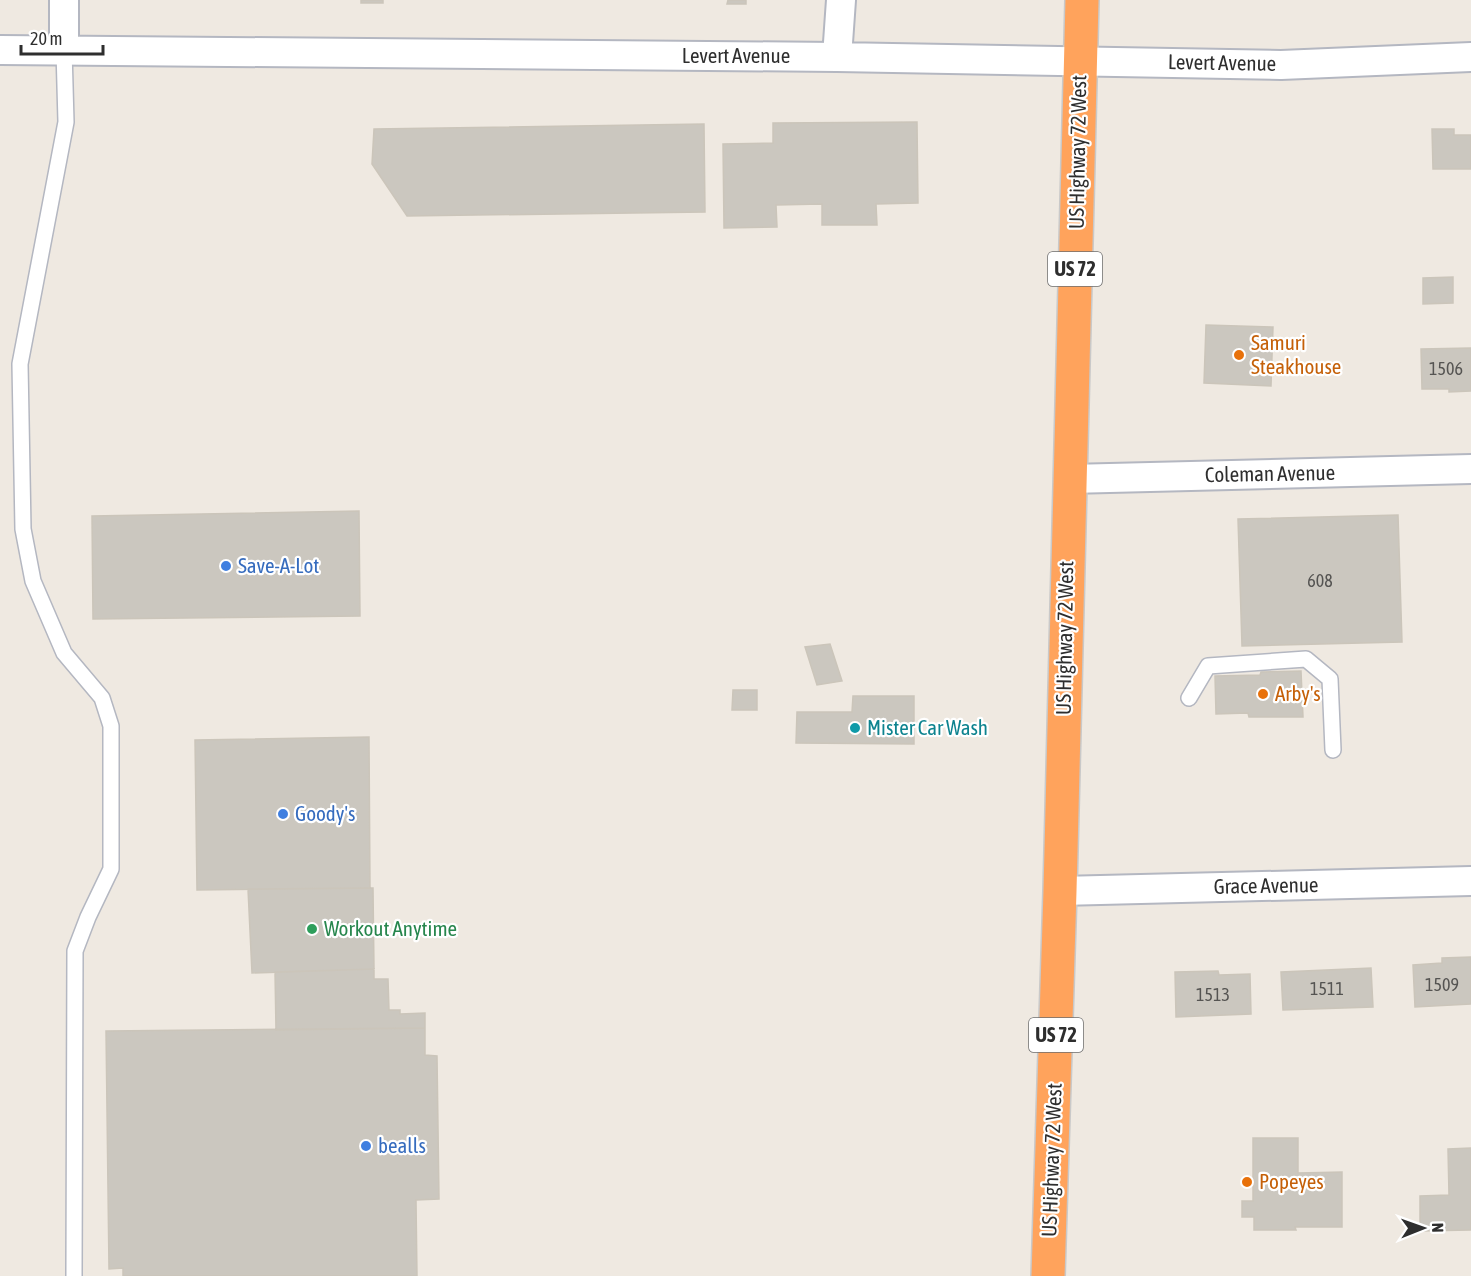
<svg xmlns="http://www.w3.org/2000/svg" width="1471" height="1276" viewBox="0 0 1471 1276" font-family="'Asap Condensed',sans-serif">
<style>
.building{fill:#cbc7bf;stroke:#cbc5ba;stroke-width:1.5}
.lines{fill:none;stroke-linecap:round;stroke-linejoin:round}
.lane-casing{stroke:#b4b7c1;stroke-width:18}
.street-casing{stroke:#b4b7c1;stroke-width:32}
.highway-casing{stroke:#c9c9c9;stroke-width:36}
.lane{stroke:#fff;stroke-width:15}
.street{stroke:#fff;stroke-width:28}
.highway{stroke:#ffa35c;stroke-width:33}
.food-dot{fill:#e8710a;stroke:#fff;stroke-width:2}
.shop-dot{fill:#3f7fe0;stroke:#fff;stroke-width:2}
.culture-dot{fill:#0f9aa8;stroke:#fff;stroke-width:2}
.leisure-dot{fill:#2e9e5b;stroke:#fff;stroke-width:2}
.labels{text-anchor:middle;stroke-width:4.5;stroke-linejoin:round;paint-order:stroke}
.number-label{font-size:18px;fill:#555452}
.shield{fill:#fff;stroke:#6d6d6d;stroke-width:1.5}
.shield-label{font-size:20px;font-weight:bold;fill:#2e2e2e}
.street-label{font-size:21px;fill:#2e2e2e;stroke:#fff}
.food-label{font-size:21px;fill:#c56008;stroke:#fff;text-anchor:start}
.shop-label{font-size:21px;fill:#366cbe;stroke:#fff;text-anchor:start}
.culture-label{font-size:21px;fill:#0d838f;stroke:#fff;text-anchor:start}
.leisure-label{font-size:21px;fill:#27864d;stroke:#fff;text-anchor:start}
</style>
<rect width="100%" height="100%" fill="#efe9e1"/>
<path class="building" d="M 361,0 L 383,0 L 383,3 L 361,3 Z
M 728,0 L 746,0 L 746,4 L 727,4 Z
M 917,122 L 918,203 L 876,204 L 877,225 L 822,225 L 822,204 L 776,205 L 777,227 L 724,228 L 723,144 L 773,143 L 773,123 Z
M 704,124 L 705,212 L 407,216 L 372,164 L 374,129 Z
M 1432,129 L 1454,129 L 1454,135 L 1471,135 L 1471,169 L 1433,169 Z
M 1453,277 L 1453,303 L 1423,304 L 1423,278 Z
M 1206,325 L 1273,327 L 1271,386 L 1204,383 Z
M 1471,348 L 1471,391 L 1449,392 L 1449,389 L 1422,389 L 1421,349 Z
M 359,511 L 360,616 L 93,619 L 92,516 Z
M 1398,515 L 1402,642 L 1242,646 L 1238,519 Z
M 830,644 L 842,681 L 817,685 L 805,647 Z
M 1301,671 L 1303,717 L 1249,717 L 1248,713 L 1216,714 L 1215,676 L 1260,675 L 1261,672 Z
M 733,690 L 757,690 L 757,710 L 732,710 Z
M 853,696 L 914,696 L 914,744 L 796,743 L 797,712 L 852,712 Z
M 369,737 L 370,888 L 197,890 L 195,740 Z
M 373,888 L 374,969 L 252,973 L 248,889 Z
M 1471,957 L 1471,1004 L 1415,1007 L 1413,965 L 1442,963 L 1442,958 Z
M 1371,968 L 1373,1007 L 1283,1010 L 1281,972 Z
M 374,969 L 374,979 L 388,979 L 389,1010 L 400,1010 L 400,1014 L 425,1013 L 425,1028 L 276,1030 L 275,972 Z
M 1218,971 L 1219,975 L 1250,974 L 1251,1014 L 1176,1017 L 1175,972 Z
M 425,1028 L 425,1055 L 437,1056 L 439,1199 L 416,1200 L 417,1276 L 123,1276 L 123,1268 L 109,1269 L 106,1031 Z
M 1253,1138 L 1298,1138 L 1298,1173 L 1342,1172 L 1342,1227 L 1295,1227 L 1296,1230 L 1254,1230 L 1254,1217 L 1242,1217 L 1242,1201 L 1253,1201 Z
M 1471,1148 L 1471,1230 L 1420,1231 L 1420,1196 L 1449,1195 L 1448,1149 Z"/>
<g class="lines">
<g class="lane-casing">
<path id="lane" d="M 64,50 L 66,122 L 20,364 L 23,529 L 33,581 L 64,653 L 102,698 L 111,726 L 111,869 L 88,917 L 75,951 L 74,1276
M 1189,698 L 1208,666 L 1306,659 L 1330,679 L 1333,750"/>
</g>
<g class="street-casing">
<path id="street" d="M 64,0 L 64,50
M 0,50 L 837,57 L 1281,65 L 1471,57
M 837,57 L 841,0
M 1069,479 L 1471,469
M 1060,891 L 1471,881"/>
</g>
<g class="highway-casing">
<path id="highway" d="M 1048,1276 L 1060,891 L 1082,0"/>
</g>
<use href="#lane" class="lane"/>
<use href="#street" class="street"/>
<use href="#highway" class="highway"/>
</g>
<g class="food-dot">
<circle cx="1239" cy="355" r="6"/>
<circle cx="1263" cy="694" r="6"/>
<circle cx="1247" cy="1182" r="6"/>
</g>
<g class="shop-dot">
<circle cx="226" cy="566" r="6"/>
<circle cx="283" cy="814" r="6"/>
<circle cx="366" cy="1146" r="6"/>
</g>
<circle class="culture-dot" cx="855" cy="728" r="6"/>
<circle class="leisure-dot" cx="312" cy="929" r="6"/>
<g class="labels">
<g class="number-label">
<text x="1446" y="375">1506</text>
<text x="1320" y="587">608</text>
<text x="1442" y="991">1509</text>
<text x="1327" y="995">1511</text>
<text x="1213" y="1001">1513</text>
</g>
<g class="shield">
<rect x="1048" y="252" width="54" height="34" rx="4.5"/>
<rect x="1029" y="1018" width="54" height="34" rx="4.5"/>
</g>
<g class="shield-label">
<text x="1075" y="276">US 72</text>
<text x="1056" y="1042">US 72</text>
</g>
<g class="street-label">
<text x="736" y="63">Levert Avenue</text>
<text transform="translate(1222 63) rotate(1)" y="7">Levert Avenue</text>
<text transform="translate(1078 152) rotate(-89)" y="7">US Highway 72 West</text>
<text transform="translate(1270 474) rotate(-1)" y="7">Coleman Avenue</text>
<text transform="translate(1065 638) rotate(-89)" y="7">US Highway 72 West</text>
<text transform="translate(1266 886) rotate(-1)" y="7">Grace Avenue</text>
<text transform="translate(1052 1160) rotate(-88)" y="7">US Highway 72 West</text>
</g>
<g class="food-label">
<text x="1251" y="350">Samuri<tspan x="1251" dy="24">Steakhouse</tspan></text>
<text x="1275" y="701">Arby's</text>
<text x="1259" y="1189">Popeyes</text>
</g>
<g class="shop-label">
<text x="238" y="573">Save-A-Lot</text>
<text x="295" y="821">Goody's</text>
<text x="378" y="1153">bealls</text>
</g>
<g class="culture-label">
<text x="867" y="735">Mister Car Wash</text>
</g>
<g class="leisure-label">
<text x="324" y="936">Workout Anytime</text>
</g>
</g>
<g transform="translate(1423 1228) rotate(89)" stroke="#ffffff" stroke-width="4.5" paint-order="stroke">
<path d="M0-4.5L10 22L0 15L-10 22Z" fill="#2e2e2e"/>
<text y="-9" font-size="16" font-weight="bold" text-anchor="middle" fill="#2e2e2e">N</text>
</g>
<path d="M21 45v9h82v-9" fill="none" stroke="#2e2e2e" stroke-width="3"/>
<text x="30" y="45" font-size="18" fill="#2e2e2e" stroke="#ffffff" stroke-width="4.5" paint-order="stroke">20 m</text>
</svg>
